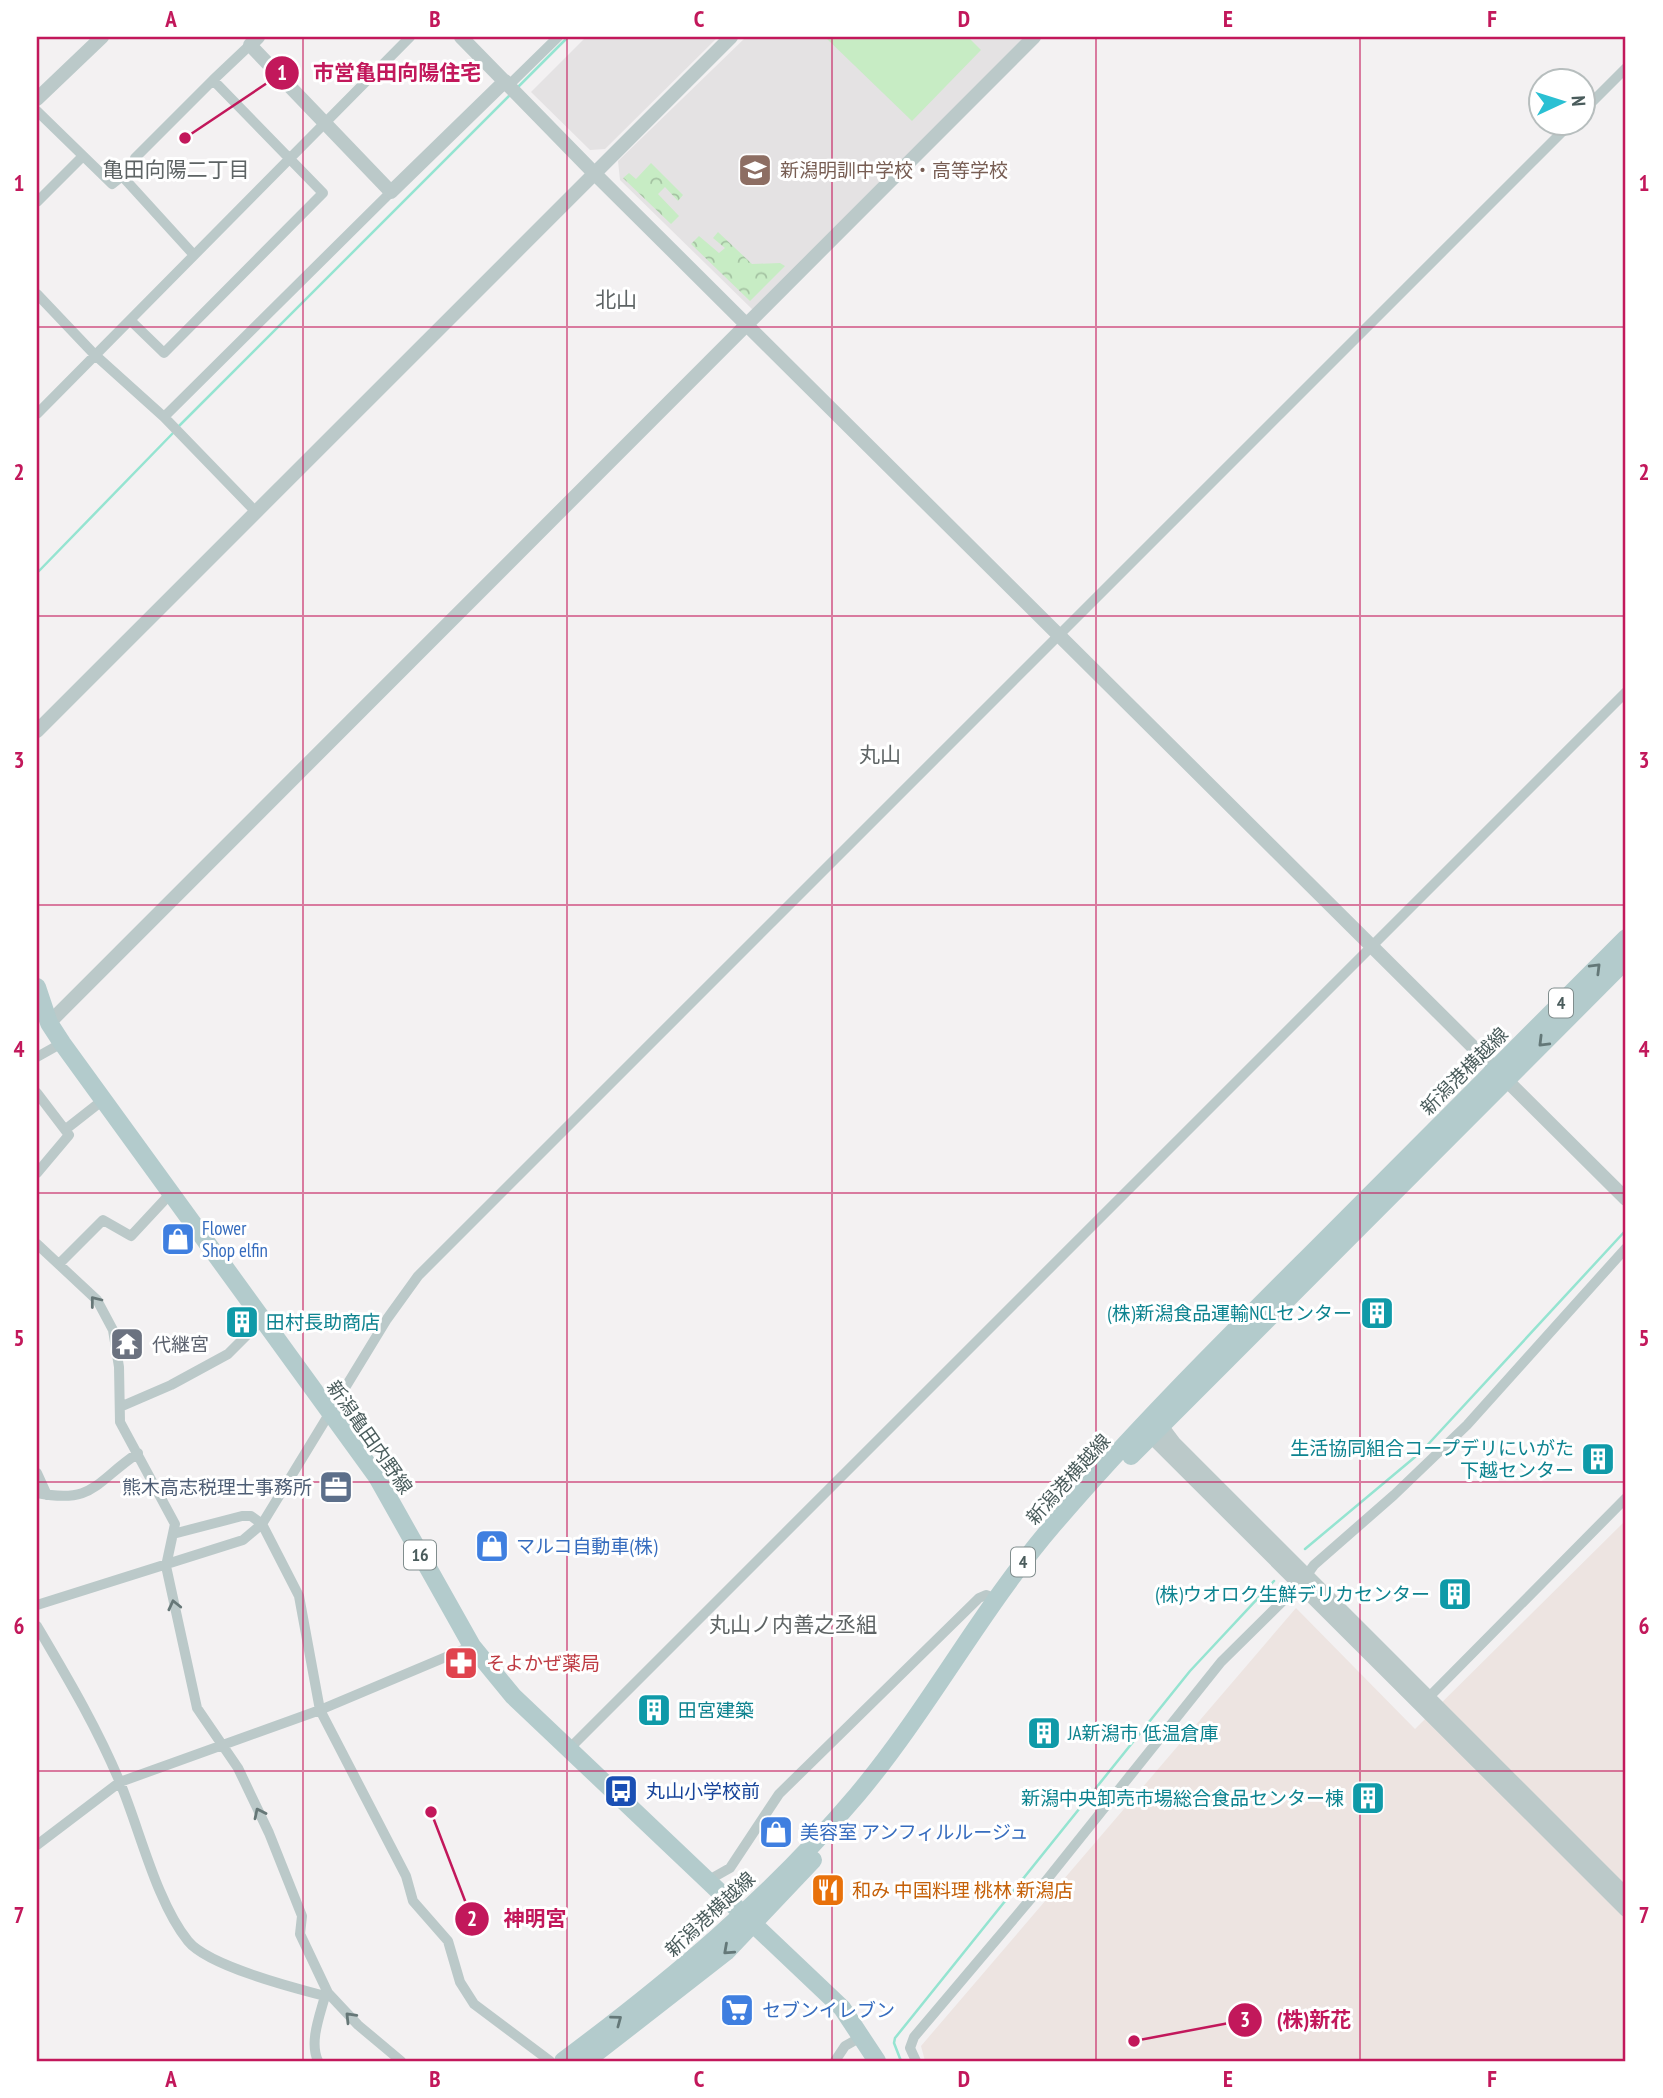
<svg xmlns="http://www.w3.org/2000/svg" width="1663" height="2098" viewBox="0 0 1663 2098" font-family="'PT Sans Narrow','Noto Sans JP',sans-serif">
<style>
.commercial{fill:#ede4e1}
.education{fill:#e4e2e3}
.forest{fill:url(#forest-crowns)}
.garden{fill:#c7ecc4}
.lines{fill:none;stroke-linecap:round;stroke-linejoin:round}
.stream{stroke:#95e4d1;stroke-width:2.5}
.minor{stroke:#bbc9c9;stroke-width:10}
.tertiary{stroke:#bbc9c9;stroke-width:14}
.primary{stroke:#b3cbcc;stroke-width:18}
.oneway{stroke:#647878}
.oneway2{stroke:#677}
.grid{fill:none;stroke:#c2185b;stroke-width:2;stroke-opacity:0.55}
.labels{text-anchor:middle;stroke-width:6;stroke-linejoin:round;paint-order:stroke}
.shield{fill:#fff;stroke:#808d8d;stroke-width:2}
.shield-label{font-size:18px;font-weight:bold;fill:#4a5c5c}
.education-label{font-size:19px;fill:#785e54;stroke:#fff;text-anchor:start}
.street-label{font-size:19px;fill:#4a5c5c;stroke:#fff}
.shop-label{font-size:19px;fill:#366cbe;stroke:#fff;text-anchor:start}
.culture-label{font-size:19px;fill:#0d838f;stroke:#fff;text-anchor:end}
.worship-label{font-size:19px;fill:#5b616d;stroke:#fff;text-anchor:start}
.service-label{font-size:19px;fill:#4e5e75;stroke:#fff;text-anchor:end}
.health-label{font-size:19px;fill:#be3a42;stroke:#fff;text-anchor:start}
.transit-label{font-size:19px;fill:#164399;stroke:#fff;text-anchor:start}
.food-label{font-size:19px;fill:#c56008;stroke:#fff;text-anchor:start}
.neighbourhood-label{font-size:21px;fill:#5e6465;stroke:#fff}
.leader{fill:none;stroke:#c2185b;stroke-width:2.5}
.callout-dot{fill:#c2185b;stroke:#fff;stroke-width:2.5}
.mark-label{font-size:21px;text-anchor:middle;font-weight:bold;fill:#fff}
.callout-label{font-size:21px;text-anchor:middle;font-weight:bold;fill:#c2185b;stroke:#fff;stroke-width:6;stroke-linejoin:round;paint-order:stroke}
.neatline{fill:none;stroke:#c2185b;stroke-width:2.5}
.grid-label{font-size:23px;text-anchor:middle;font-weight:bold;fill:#c2185b}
</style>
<defs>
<pattern id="forest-crowns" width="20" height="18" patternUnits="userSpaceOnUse" patternTransform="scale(1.75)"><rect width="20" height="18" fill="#c7ecc4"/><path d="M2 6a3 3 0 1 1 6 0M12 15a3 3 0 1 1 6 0" fill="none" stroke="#a4c2a2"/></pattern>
</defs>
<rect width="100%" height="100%" fill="#f3f1f2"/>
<path class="commercial" d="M 1626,1520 L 1626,2061 L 925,2061 L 921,2046 L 1296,1608 L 1415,1729 Z"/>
<path class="education" d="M 586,37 L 718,37 L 605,149 L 590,150 L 531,92 Z
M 746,37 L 1025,37 L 754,311 L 620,180 L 618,161 Z"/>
<path class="forest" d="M 651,163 L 683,195 L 678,201 L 665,187 L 658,194 L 679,216 L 671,224 L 623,178 L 629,173 L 636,179 Z
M 718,232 L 752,264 L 780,263 L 785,266 L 750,301 L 691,244 L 699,236 L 719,253 L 725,248 L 713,238 Z"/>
<path class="garden" d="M 825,37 L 968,37 L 981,50 L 912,121 Z"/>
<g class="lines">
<path class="stream" d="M 517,88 L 568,37
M 178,427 L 510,95
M 37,573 L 174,432
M 1305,1549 L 1421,1452 L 1626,1230
M 901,2061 L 894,2043 L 895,2038 L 1190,1671 L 1274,1581"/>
<path class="minor" d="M 509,85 L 558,37
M 37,111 L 112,184 L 122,176 L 194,255
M 1582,112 L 1626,68
M 135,158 L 213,80
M 37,202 L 83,156
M 37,294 L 94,354 L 164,417 L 256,512
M 130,320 L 164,353 L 323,193 L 213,80 L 250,45
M 37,414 L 410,37
M 164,417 L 391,192
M 37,1057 L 62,1043
M 37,1093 L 69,1135 L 37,1173
M 66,1129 L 103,1100
M 37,1244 L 97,1300 L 113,1330 L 119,1367 L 120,1422 L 175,1524 L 166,1566 L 197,1708 L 238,1768 L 269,1833 L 302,1916 L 300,1934 L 328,1993 L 358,2025 L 401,2061
M 59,1264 L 103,1220 L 131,1236 L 171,1193
M 120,1407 L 171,1385 L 228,1354 L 262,1320
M 37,1473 L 47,1495
M 37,1493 C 94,1504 94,1483 138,1453
M 173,1534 L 242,1516 L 251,1516 L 262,1524 L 299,1596 L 320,1710 L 406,1876 L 413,1901 L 448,1941 L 460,1982 L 474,2004 L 550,2061
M 37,1605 L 243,1540 L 262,1524 L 387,1319 L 418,1276 L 1572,122
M 37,1626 C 67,1677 98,1729 121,1785 C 140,1831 157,1903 188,1941 C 208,1966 294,1988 325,1996 L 328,1993
M 1429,1697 L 1626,1498
M 568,1750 L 1626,692
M 37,1845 L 120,1782 L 320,1710 L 472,1646
M 707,1881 L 730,1868 L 779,1794 L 979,1598 L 986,1595 L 994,1598
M 318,2061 C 309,2042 320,2015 325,1996
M 835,2061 L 845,2046 L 861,2037
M 916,2061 L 910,2048 L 914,2037 L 1045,1882 L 1221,1662 L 1301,1583 L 1314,1565 L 1394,1495 L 1467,1425 L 1626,1248"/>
<path class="tertiary" d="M 258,37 L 250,45 L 391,192 L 505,81
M 461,37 L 595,174 L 1626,1199
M 37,99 L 102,37
M 37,731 L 731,37
M 49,1023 L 1034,37
M 1156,1419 L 1174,1443 L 1626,1895
M 1144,1429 L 1626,1910"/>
<path class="primary" d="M 37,987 L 49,1023 L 62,1043 L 377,1477 L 472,1646 L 513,1696 L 842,2008 L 877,2061
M 1131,1456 L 1626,960
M 563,2061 C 670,1981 770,1898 857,1795 C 929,1709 981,1609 1054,1524 C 1137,1427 1228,1337 1318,1247 C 1421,1144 1523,1041 1626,938
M 586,2061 L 726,1952 L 813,1860"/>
</g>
<defs><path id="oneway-chevron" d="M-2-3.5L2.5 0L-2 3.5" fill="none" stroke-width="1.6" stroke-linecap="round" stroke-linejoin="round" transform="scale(1.75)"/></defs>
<g class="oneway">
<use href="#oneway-chevron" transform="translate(1596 968) rotate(-45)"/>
<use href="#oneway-chevron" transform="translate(1543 1042) rotate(135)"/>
<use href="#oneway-chevron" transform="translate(728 1950) rotate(138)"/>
<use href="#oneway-chevron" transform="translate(617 2020) rotate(-37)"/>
</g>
<g class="oneway2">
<use href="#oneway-chevron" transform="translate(95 1301) rotate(-128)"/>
<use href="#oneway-chevron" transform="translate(174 1605) rotate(-103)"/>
<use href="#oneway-chevron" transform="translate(259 1813) rotate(-116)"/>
<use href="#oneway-chevron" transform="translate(350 2017) rotate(-134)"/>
</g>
<path class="grid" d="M 303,37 L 303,2061M 567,37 L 567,2061M 832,37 L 832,2061M 1096,37 L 1096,2061M 1360,37 L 1360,2061M 37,327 L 1626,327M 37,616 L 1626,616M 37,905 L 1626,905M 37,1193 L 1626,1193M 37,1482 L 1626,1482M 37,1771 L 1626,1771"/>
<defs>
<g id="school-square" transform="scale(1.75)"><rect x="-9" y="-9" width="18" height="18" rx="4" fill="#8d6e63" stroke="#fff"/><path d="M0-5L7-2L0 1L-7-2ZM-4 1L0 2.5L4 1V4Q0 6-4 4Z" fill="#fff"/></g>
<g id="shop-square" transform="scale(1.75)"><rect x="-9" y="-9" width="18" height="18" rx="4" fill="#3f7fe0" stroke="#fff"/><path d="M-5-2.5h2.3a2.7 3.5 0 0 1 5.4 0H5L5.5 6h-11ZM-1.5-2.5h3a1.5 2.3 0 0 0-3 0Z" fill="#fff"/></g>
<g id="building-square" transform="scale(1.75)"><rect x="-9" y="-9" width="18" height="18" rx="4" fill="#0f9aa8" stroke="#fff"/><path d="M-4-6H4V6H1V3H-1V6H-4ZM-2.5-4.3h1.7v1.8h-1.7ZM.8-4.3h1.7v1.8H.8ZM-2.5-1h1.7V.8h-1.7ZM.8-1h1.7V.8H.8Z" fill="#fff"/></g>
<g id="temple-square" transform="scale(1.75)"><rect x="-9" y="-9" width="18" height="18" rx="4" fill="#6b7280" stroke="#fff"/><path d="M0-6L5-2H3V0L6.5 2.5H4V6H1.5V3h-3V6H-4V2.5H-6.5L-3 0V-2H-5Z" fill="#fff"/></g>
<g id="office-square" transform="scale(1.75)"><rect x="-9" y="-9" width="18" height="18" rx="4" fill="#5c6f8a" stroke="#fff"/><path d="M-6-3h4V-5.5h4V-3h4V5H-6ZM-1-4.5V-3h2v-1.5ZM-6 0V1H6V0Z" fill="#fff"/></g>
<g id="pharmacy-square" transform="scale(1.75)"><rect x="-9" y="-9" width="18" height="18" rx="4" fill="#e0444e" stroke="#fff"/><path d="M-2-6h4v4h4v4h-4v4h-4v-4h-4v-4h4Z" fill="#fff"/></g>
<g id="bus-square" transform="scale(1.75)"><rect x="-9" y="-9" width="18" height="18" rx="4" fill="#1a4fb4" stroke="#fff"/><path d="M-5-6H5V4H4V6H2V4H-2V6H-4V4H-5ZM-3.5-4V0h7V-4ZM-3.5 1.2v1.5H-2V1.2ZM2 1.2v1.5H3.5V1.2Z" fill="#fff"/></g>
<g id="restaurant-square" transform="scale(1.75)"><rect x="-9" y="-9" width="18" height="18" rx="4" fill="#e8710a" stroke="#fff"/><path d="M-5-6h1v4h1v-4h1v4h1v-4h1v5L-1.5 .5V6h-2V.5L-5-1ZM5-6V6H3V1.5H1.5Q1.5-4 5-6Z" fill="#fff"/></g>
<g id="supermarket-square" transform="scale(1.75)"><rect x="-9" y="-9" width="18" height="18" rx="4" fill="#3f7fe0" stroke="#fff"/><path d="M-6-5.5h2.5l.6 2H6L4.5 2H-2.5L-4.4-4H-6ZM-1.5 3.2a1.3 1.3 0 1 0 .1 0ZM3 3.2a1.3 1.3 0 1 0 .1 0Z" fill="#fff"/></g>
</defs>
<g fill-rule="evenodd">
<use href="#school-square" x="755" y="170"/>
<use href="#shop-square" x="178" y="1239"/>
<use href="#building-square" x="1377" y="1313"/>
<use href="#building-square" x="242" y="1322"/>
<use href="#temple-square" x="127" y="1344"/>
<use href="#building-square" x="1598" y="1459"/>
<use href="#office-square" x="336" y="1487"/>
<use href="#shop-square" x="492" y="1546"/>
<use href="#building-square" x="1455" y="1594"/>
<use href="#pharmacy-square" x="461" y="1663"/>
<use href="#building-square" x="654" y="1710"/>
<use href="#building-square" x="1044" y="1733"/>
<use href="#bus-square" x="621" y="1791"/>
<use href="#building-square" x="1368" y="1798"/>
<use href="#shop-square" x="776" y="1832"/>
<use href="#restaurant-square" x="828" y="1890"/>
<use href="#supermarket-square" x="737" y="2010"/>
</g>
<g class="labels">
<g class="shield">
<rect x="1549" y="988.5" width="24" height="29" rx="5"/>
<rect x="404" y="1540.5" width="32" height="29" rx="5"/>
<rect x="1011" y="1547.5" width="24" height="29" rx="5"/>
</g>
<g class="shield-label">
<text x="1561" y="1009">4</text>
<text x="420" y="1561">16</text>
<text x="1023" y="1568">4</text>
</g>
<g class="education-label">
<text x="780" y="177">新潟明訓中学校・高等学校</text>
</g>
<g class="street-label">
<text transform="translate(1464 1071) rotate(-45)" y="7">新潟港横越線</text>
<text transform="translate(370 1437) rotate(55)" y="7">新潟亀田内野線</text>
<text transform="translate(1068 1479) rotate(-48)" y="7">新潟港横越線</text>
<text transform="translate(710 1914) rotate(-43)" y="7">新潟港横越線</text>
</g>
<g class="shop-label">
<text x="202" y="1235">Flower<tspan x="202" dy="22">Shop elfin</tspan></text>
<text x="516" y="1553">マルコ自動車(株)</text>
<text x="800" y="1839">美容室 アンフィルルージュ</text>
<text x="762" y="2017">セブンイレブン</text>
</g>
<g class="culture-label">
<text x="1352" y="1320">(株)新潟食品運輸NCLセンター</text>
<text x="266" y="1329" text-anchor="start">田村長助商店</text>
<text x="1574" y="1455">生活協同組合コープデリにいがた<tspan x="1574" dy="22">下越センター</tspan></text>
<text x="1430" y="1601">(株)ウオロク生鮮デリカセンター</text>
<text x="678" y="1717" text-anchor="start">田宮建築</text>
<text x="1068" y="1740" text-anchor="start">JA新潟市 低温倉庫</text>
<text x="1344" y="1805">新潟中央卸売市場総合食品センター棟</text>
</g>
<g class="worship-label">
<text x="152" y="1351">代継宮</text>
</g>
<g class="service-label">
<text x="312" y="1494">熊木高志税理士事務所</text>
</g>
<g class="health-label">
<text x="486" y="1670">そよかぜ薬局</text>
</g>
<g class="transit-label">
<text x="646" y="1798">丸山小学校前</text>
</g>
<g class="food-label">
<text x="852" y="1897">和み 中国料理 桃林 新潟店</text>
</g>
<g class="neighbourhood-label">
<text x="176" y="177">亀田向陽二丁目</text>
<text x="616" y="307">北山</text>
<text x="880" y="762">丸山</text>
<text x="793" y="1632">丸山ノ内善之丞組</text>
</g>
</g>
<path class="leader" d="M185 138L282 73M431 1812L472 1919M1134 2041L1245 2020"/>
<g class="callout-dot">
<circle cx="185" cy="138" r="7"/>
<circle cx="431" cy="1812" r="7"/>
<circle cx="1134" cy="2041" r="7"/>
<circle cx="282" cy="73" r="18"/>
<circle cx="472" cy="1919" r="18"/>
<circle cx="1245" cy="2020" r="18"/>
</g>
<g class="mark-label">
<text x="282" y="80">1</text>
<text x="472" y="1926">2</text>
<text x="1245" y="2027">3</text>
</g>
<g class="callout-label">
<text x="397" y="80">市営亀田向陽住宅</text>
<text x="535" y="1926">神明宮</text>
<text x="1314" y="2027">(株)新花</text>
</g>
<rect width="1663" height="2098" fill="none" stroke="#ffffff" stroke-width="77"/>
<g transform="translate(1562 102) rotate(86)"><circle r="33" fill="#ffffff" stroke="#b7bebe" stroke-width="2"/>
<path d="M0-5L12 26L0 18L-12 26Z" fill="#2ac0d3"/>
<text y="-10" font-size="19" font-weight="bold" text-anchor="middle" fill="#4a5c5c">N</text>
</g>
<rect x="38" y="38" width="1586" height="2022" class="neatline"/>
<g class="grid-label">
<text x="171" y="27">A</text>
<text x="435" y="27">B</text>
<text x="699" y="27">C</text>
<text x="964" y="27">D</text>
<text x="1228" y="27">E</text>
<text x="1492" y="27">F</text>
<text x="19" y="191">1</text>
<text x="1644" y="191">1</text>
<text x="19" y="480">2</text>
<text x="1644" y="480">2</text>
<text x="19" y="768">3</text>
<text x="1644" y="768">3</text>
<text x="19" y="1057">4</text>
<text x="1644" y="1057">4</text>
<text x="19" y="1346">5</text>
<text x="1644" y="1346">5</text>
<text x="19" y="1634">6</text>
<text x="1644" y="1634">6</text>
<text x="19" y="1923">7</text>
<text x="1644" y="1923">7</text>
<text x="171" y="2087">A</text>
<text x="435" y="2087">B</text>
<text x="699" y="2087">C</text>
<text x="964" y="2087">D</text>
<text x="1228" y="2087">E</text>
<text x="1492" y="2087">F</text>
</g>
</svg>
